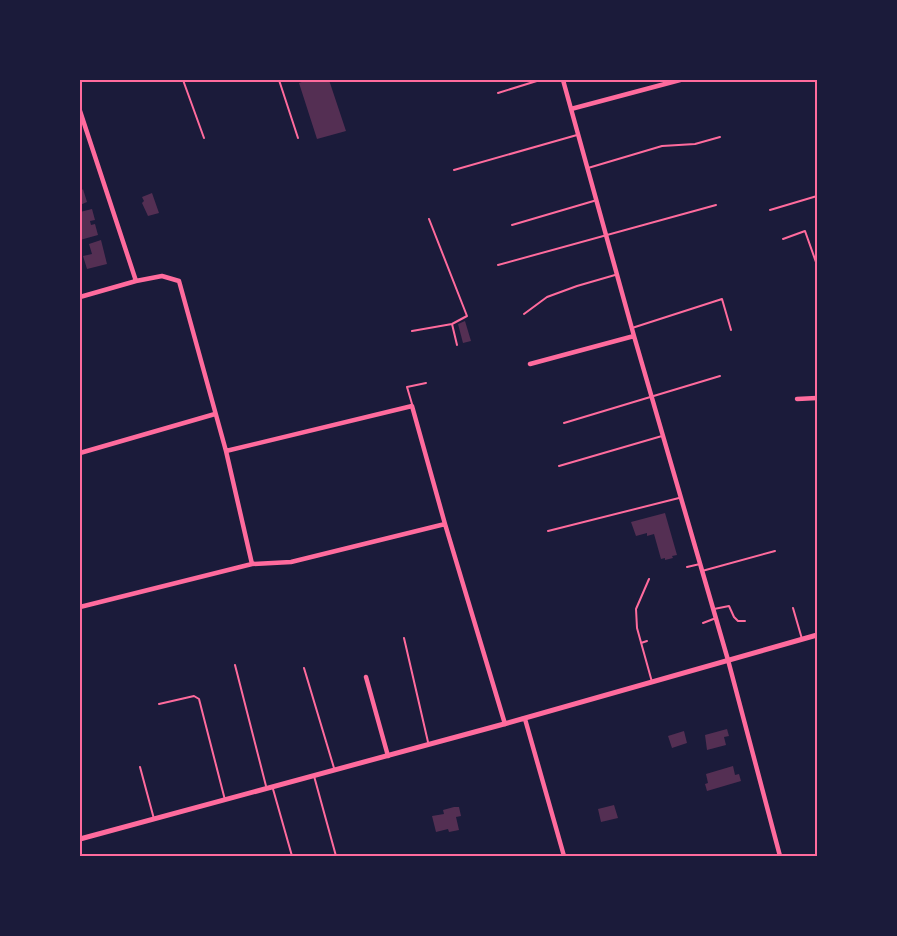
<svg xmlns="http://www.w3.org/2000/svg" width="897" height="936" viewBox="0 0 897 936" font-family="'Alegreya Sans',sans-serif">
<style>
.building{fill:#542f53}
.lines{fill:none;stroke-linecap:round;stroke-linejoin:round}
.path{stroke:#ff6b9d;stroke-width:2}
.service{stroke:#ff6b9d;stroke-width:2}
.minor{stroke:#ff6b9d;stroke-width:4.5}
.tertiary{stroke:#ff6b9d;stroke-width:5}
.neatline{fill:none;stroke:#ff6b9d;stroke-width:2}
</style>
<rect width="100%" height="100%" fill="#1b1b3a"/>
<path class="building" d="M 307,80 L 329,80 L 346,131 L 317,139 L 299,83 Z
M 80,186 L 82,190 L 83,189 L 87,202 L 80,205 Z
M 152,193 L 159,213 L 148,216 L 142,203 L 144,201 L 142,197 Z
M 92,209 L 95,220 L 90,221 L 91,225 L 95,224 L 98,235 L 80,240 L 80,212 Z
M 101,240 L 107,264 L 87,269 L 83,256 L 92,254 L 89,244 Z
M 465,321 L 471,341 L 463,343 L 458,324 Z
M 665,513 L 677,555 L 672,556 L 673,558 L 665,560 L 665,558 L 661,559 L 654,534 L 647,536 L 647,533 L 636,536 L 631,522 Z
M 727,729 L 729,736 L 724,737 L 726,745 L 707,750 L 705,735 Z
M 684,731 L 687,743 L 672,748 L 668,736 Z
M 733,766 L 735,775 L 739,774 L 741,781 L 707,791 L 705,784 L 708,783 L 706,774 Z
M 614,805 L 618,818 L 601,822 L 598,809 Z
M 454,807 L 459,807 L 461,816 L 456,817 L 459,830 L 449,832 L 448,829 L 436,832 L 432,816 L 444,814 L 443,810 Z"/>
<g class="lines">
<path class="path" d="M 452,324 L 457,345
M 412,331 L 452,324 L 467,316 L 429,219"/>
<path class="service" d="M 183,80 L 204,138
M 279,80 L 298,138
M 498,93 L 540,80
M 588,168 L 662,146 L 695,144 L 720,137
M 454,170 L 577,135
M 770,210 L 817,196
M 512,225 L 597,200
M 783,239 L 805,231 L 817,265
M 498,265 L 716,205
M 524,314 L 547,297 L 577,286 L 615,275
M 632,328 L 722,299 L 731,330
M 412,404 L 407,387 L 426,383
M 564,423 L 720,376
M 559,466 L 662,436
M 548,531 L 679,498
M 687,567 L 700,564
M 702,571 L 775,551
M 649,579 L 636,609 L 637,628 L 652,682
M 793,608 L 802,639
M 714,609 L 729,606 L 734,617 L 738,621 L 745,621
M 703,623 L 716,618
M 404,638 L 428,742
M 641,643 L 647,641
M 235,665 L 266,786
M 304,668 L 334,768
M 159,704 L 194,696 L 199,699 L 225,800
M 140,767 L 154,819
M 314,776 L 336,856
M 273,789 L 292,856"/>
<path class="minor" d="M 563,80 L 634,336 L 728,660 L 780,856
M 571,109 L 680,80
M 80,111 L 136,281
M 80,297 L 136,281 L 162,276 L 179,281 L 226,451 L 252,564
M 530,364 L 634,336
M 797,399 L 817,398
M 226,451 L 412,406 L 445,524 L 505,724
M 80,453 L 215,414
M 80,607 L 252,564 L 291,562 L 445,524
M 366,677 L 388,756
M 522,719 L 525,719 L 564,856"/>
<path class="tertiary" d="M 80,839 L 504,724 L 817,635"/>
</g>
<rect width="897" height="936" fill="none" stroke="#1b1b3a" stroke-width="162"/>
<rect x="81" y="81" width="735" height="774" class="neatline"/>
</svg>
